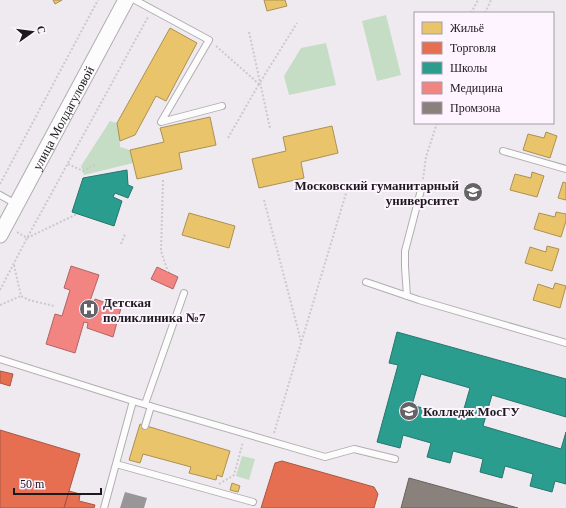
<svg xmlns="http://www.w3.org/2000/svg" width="566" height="508" viewBox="0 0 566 508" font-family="'Times New Roman',serif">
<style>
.green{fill:#c5dcc5}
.homes{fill:#e9c46a;stroke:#ac9153}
.shops{fill:#e76f51;stroke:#aa5642}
.schools{fill:#2a9d8f;stroke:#26766d;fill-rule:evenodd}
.health{fill:#f28482;stroke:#b26464}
.industry{fill:#8a817c;stroke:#696260}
.building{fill:#999699}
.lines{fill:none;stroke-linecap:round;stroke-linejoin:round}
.service-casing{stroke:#b1aeb1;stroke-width:8}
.tertiary-casing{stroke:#b1aeb1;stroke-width:17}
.path{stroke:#cbc9cb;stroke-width:2;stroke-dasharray:2 2;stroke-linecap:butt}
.service{stroke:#fdfcfd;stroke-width:6}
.tertiary{stroke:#fdfcfd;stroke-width:15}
.labels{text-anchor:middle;stroke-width:4;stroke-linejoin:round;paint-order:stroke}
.street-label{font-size:13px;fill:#1d1a1e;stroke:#fef4ff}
.poi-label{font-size:13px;font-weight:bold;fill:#1d1a1e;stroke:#fef4ff;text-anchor:start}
</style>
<rect width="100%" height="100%" fill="#efeaef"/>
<path class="green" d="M 386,15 L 401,75 L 377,81 L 362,21 Z
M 326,43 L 336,85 L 289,95 L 284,76 L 301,48 Z
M 110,121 L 117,123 L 120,141 L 120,147 L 130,150 L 133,163 L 84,175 L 81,166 Z
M 242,456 L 255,459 L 249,480 L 236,476 Z"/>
<path class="homes" d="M 53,0 L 62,0 L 55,4 Z
M 264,0 L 285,0 L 287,6 L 267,11 Z
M 170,28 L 197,43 L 166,101 L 156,96 L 135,135 L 120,141 L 117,123 Z
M 210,117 L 216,145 L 179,153 L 182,169 L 137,179 L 130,150 L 164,142 L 160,128 Z
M 332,126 L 338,153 L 301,162 L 304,178 L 259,188 L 252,159 L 286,151 L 283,137 Z
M 546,132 L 557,136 L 550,158 L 523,150 L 528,134 L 544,138 Z
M 532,172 L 544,176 L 537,197 L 510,190 L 515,174 L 531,178 Z
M 563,182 L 566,183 L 566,200 L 558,198 Z
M 556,212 L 566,214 L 566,221 L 561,237 L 534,229 L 539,213 L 555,217 Z
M 189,213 L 235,226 L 229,248 L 182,235 Z
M 547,246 L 559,249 L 552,271 L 525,263 L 530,247 L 546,252 Z
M 555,283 L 566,286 L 560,308 L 533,300 L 538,284 L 553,289 Z
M 140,424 L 230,451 L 222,477 L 217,475 L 216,480 L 189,473 L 191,467 L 143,454 L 140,463 L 129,460 Z
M 232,483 L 240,486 L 238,492 L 230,490 Z"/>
<path class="shops" d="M 0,371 L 13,374 L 10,386 L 0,383 Z
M 0,430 L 80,454 L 64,508 L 0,508 Z
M 282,461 L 374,487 L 378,494 L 374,508 L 261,508 L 275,463 Z
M 69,491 L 80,494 L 79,501 L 95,505 L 94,508 L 64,508 Z"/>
<path class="schools" d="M 127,170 L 128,185 L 133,187 L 128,198 L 115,193 L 113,197 L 122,201 L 114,226 L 72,212 L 83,178 Z
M 397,332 L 566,379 L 566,417 L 492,395 L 483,426 L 561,449 L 566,432 L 566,484 L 555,481 L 552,492 L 530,486 L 533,474 L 505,466 L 502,478 L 480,472 L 483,459 L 453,451 L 450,463 L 427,457 L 431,443 L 403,435 L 400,448 L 377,442 L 398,365 L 389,363 ZM 421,374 L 470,388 L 461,419 L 412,405 Z"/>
<path class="health" d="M 71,266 L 99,275 L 89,304 L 93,305 L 95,299 L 121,308 L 113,337 L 87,328 L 88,323 L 84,322 L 75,353 L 46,344 L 55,314 L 62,316 L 70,290 L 64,288 Z
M 157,267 L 178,277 L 173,289 L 151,279 Z"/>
<path class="industry" d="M 409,478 L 518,508 L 401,508 Z"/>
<path class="building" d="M 125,492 L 147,498 L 144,508 L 120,508 Z"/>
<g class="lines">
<g class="service-casing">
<path id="service" d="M 135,0 L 209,40 L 161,122 L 222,106
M 503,151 L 566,169
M 0,195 L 16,204
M 366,282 L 419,300 L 566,343
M 407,296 L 405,267 L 405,251 L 422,186
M 0,359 L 133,401 L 325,457 L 354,449 L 395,459
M 145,404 L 184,293
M 145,426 L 151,406
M 116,464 L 253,502
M 104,508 L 133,401"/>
</g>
<g class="tertiary-casing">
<g id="tertiary">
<path id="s1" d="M 0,235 L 126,0"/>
</g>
</g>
<path class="path" d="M 471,13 L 478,0
M 485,13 L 491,0
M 249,32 L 270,128
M 216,46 L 259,84 L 297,23
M 228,138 L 259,84
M 68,164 L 83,171 L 96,164
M 423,179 L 426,157 L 437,123
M 163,180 L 161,251 L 168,272
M 0,184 L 98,0
M 264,200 L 301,341
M 17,232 L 27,238 L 77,214
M 121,244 L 125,234
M 14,265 L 21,296 L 29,300 L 54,306
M 0,290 L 27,238 L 148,17
M 0,305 L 21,296
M 274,433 L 350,180
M 219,484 L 231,477 L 234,475 L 243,442"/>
<use href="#service" class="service"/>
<use href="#tertiary" class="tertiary"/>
</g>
<defs>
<g id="university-disc" transform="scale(1)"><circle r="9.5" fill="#666367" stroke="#fef4ff"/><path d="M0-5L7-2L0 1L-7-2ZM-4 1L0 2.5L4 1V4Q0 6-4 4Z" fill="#fff"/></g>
<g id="hospital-disc" transform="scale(1)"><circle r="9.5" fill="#666367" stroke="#fef4ff"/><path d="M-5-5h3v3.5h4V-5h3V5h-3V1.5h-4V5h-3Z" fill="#fff"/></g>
</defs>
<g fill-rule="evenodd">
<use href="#university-disc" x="473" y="192"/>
<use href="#hospital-disc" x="89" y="309"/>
<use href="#university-disc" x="409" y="411"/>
</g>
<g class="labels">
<g class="street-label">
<text dy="5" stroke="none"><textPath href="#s1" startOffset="133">улица Молдагуловой</textPath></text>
</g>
<g class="poi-label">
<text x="459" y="190" text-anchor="end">Московский гуманитарный<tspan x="459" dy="15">университет</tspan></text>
<text x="103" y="307">Детская<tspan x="103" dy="15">поликлиника №7</tspan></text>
<text x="423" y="416">Колледж МосГУ</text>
</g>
</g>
<rect x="414" y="12" width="140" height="112" fill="#fef4ff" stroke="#a49da5"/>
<rect x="422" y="22" width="20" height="12" fill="#e9c46a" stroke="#a49da5"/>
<text x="450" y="32" font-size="12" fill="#1d1a1e">Жильё</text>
<rect x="422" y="42" width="20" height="12" fill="#e76f51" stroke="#a49da5"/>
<text x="450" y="52" font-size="12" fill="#1d1a1e">Торговля</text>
<rect x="422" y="62" width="20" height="12" fill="#2a9d8f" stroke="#a49da5"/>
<text x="450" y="72" font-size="12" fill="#1d1a1e">Школы</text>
<rect x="422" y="82" width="20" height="12" fill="#f28482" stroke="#a49da5"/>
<text x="450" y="92" font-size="12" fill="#1d1a1e">Медицина</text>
<rect x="422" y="102" width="20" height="12" fill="#8a817c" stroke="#a49da5"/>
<text x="450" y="112" font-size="12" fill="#1d1a1e">Промзона</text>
<g transform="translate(32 32) rotate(76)" stroke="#fef4ff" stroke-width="3" paint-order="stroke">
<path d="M0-3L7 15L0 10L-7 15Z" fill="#1d1a1e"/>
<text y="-6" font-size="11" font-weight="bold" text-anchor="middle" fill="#1d1a1e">С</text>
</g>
<path d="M14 488v6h87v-6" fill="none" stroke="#1d1a1e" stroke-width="2"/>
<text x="20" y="488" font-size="12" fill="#1d1a1e" stroke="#fef4ff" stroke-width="3" paint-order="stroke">50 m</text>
</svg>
